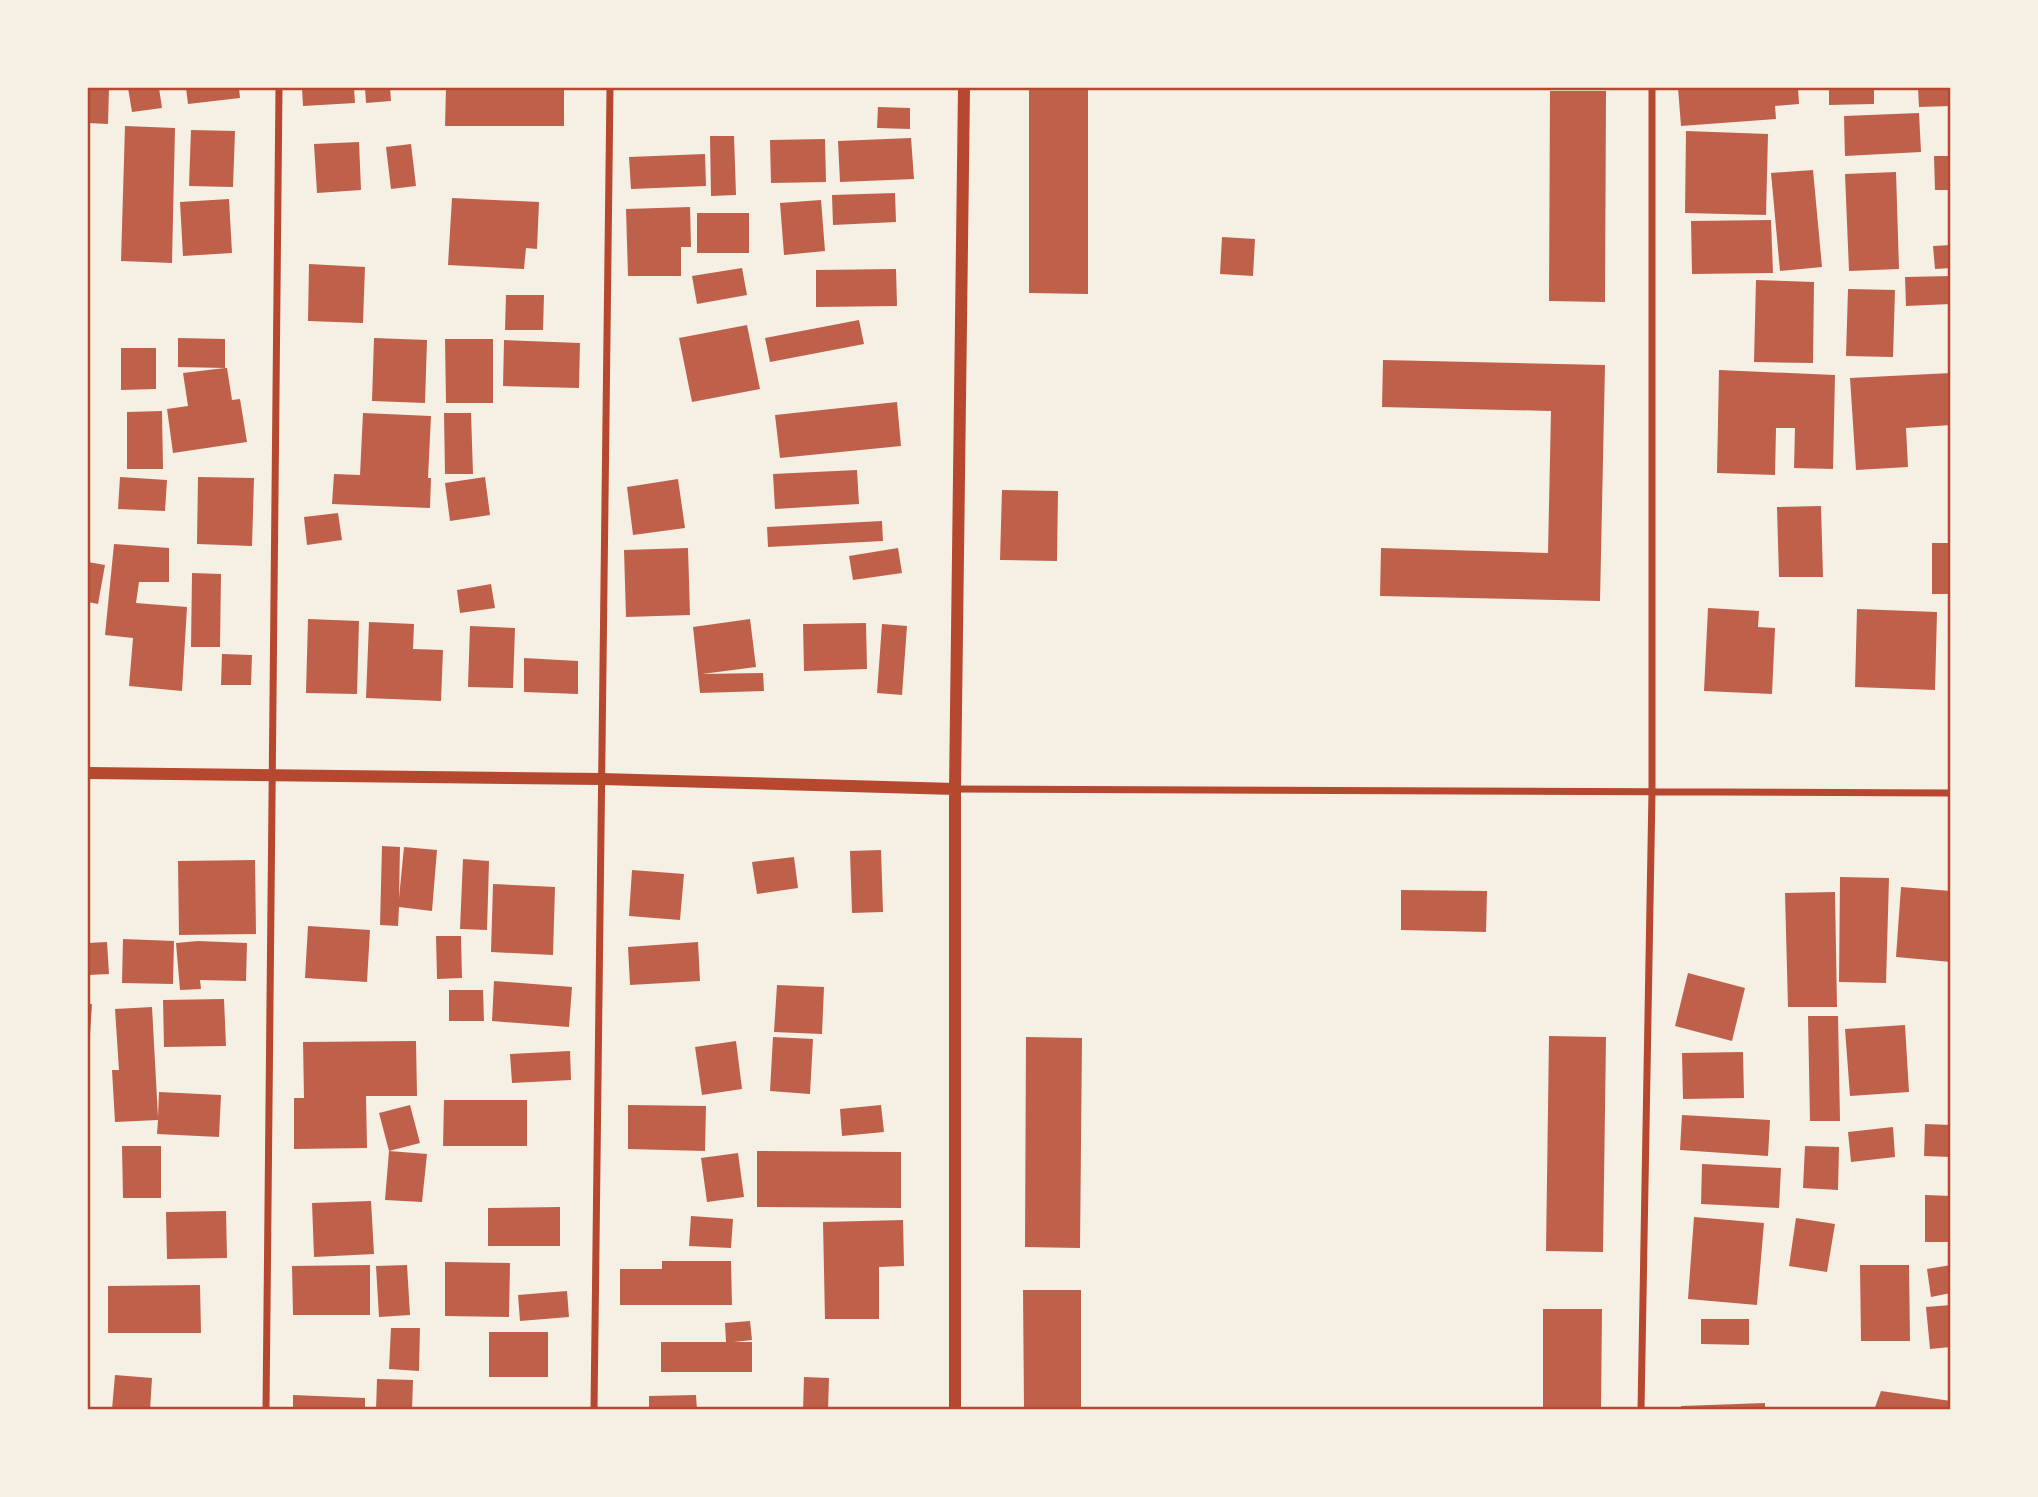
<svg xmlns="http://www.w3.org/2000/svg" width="2038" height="1497" viewBox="0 0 2038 1497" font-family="Arial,sans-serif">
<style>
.building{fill:#bf614a}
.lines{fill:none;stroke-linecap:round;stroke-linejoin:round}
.minor{stroke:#b5482f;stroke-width:7}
.tertiary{stroke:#b5482f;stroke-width:12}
.neatline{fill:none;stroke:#b5482f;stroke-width:2.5}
</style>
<rect width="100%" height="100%" fill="#f6efe4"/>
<path class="building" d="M 88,88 L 109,88 L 108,124 L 88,123 Z
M 128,88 L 159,88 L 162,108 L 132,112 Z
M 186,88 L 239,88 L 240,98 L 188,104 Z
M 302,88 L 354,88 L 355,103 L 303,106 Z
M 365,88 L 390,88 L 391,101 L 366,103 Z
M 446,88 L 564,88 L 564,126 L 445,126 Z
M 1029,88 L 1088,88 L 1088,294 L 1029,293 Z
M 1678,88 L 1798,88 L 1799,104 L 1775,106 L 1776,119 L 1681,126 Z
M 1829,88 L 1874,88 L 1874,104 L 1829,105 Z
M 1918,88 L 1951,88 L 1951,106 L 1919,107 Z
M 1550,91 L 1606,91 L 1605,302 L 1549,301 Z
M 878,107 L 910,108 L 910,129 L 877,128 Z
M 1919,113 L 1921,152 L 1845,156 L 1844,116 Z
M 125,126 L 175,128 L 172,263 L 121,261 Z
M 191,130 L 235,131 L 233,187 L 189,186 Z
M 1686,131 L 1768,134 L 1766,215 L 1685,213 Z
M 710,136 L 734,136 L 736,195 L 711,196 Z
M 911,138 L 914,179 L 840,182 L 838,141 Z
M 825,139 L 826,182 L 771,183 L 770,140 Z
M 359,142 L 361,190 L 317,193 L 314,144 Z
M 411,144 L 416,186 L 391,189 L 386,147 Z
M 705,154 L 706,186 L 631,189 L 629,157 Z
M 1934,156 L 1951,156 L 1951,190 L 1935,190 Z
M 1813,170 L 1822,267 L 1780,271 L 1771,173 Z
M 1896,172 L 1899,269 L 1849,271 L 1845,174 Z
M 895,193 L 896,222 L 833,225 L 832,195 Z
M 452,198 L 539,202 L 537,249 L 526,248 L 524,269 L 448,265 Z
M 229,199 L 232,253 L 183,256 L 180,202 Z
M 821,200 L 825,251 L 784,255 L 780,203 Z
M 690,207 L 691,247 L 681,247 L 681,276 L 628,276 L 626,209 Z
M 697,213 L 749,213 L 749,253 L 697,253 Z
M 1771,220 L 1773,273 L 1692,274 L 1691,221 Z
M 1222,237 L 1255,239 L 1253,276 L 1220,274 Z
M 1951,245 L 1951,268 L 1935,269 L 1933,246 Z
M 309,264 L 365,267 L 363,323 L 308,321 Z
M 742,268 L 747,295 L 697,304 L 692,276 Z
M 896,269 L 897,306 L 816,307 L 816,270 Z
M 1951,276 L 1951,304 L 1906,306 L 1905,277 Z
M 1756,280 L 1814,282 L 1813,363 L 1754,362 Z
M 1848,289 L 1895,290 L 1893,357 L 1846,356 Z
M 506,295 L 544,295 L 543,330 L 505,330 Z
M 859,320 L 864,344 L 770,362 L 765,338 Z
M 747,325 L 760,389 L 692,402 L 679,338 Z
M 178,338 L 225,339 L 225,368 L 178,367 Z
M 374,338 L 427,340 L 425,403 L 372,401 Z
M 445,339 L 493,339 L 493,403 L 446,403 Z
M 504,340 L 580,343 L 579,388 L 503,386 Z
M 121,348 L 156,348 L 156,389 L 121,390 Z
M 1383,360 L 1605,365 L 1600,601 L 1380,596 L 1381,548 L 1548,553 L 1551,411 L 1382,407 Z
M 225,368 L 227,368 L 232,400 L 240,399 L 247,442 L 173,453 L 167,409 L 188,406 L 183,373 Z
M 1719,370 L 1835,375 L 1833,469 L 1794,468 L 1795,428 L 1776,428 L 1775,475 L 1717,473 Z
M 1951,373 L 1951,425 L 1906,428 L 1908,467 L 1856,470 L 1850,378 Z
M 897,402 L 901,446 L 780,458 L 775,415 Z
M 162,411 L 163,469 L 127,469 L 127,412 Z
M 363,413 L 431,416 L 428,478 L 431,478 L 430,508 L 332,504 L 334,474 L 360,475 Z
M 444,413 L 471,413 L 473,474 L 445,474 Z
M 857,470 L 859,504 L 775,509 L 773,474 Z
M 120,477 L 167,480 L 165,511 L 118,509 Z
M 198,477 L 254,478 L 252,546 L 197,544 Z
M 485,477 L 490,515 L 450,521 L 445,483 Z
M 678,479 L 685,528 L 633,535 L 627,487 Z
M 1002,490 L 1058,491 L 1057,561 L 1000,560 Z
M 1821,506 L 1823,577 L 1779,577 L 1777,507 Z
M 338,513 L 342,540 L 307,545 L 304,517 Z
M 882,521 L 883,541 L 768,547 L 767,527 Z
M 1932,543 L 1951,543 L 1951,594 L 1932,594 Z
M 114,544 L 169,548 L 169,582 L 139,582 L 136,603 L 187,607 L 182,691 L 129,686 L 133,638 L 105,635 Z
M 688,548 L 690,615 L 626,617 L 624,550 Z
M 898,548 L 902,573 L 853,580 L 849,556 Z
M 88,562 L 105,565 L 98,604 L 88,602 Z
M 192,573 L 221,574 L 220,647 L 191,647 Z
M 491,584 L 495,608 L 460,613 L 457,590 Z
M 1708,608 L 1759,611 L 1758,627 L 1775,628 L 1772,694 L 1704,691 Z
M 1857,609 L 1937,612 L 1935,690 L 1855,687 Z
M 308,619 L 359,621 L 357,694 L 306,693 Z
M 750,619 L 756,667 L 702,674 L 763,673 L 764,691 L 700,693 L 693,627 Z
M 369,622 L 414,624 L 413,649 L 443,650 L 441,701 L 366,698 Z
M 866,623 L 867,669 L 804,671 L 803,624 Z
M 882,624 L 907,626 L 902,695 L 877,693 Z
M 470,626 L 515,628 L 513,688 L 468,687 Z
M 222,654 L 252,655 L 251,685 L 221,685 Z
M 524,658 L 578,661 L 578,694 L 524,692 Z
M 382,846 L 400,847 L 399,898 L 404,847 L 437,850 L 432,911 L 399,907 L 398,926 L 380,925 Z
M 881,850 L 883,912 L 852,913 L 850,851 Z
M 794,857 L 798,888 L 757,894 L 752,862 Z
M 463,859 L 489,861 L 487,930 L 460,929 Z
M 255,860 L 256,934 L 179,935 L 178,861 Z
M 632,870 L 684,874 L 680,920 L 629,916 Z
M 1840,877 L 1889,878 L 1886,983 L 1839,982 Z
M 493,884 L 555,887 L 553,955 L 491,952 Z
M 1901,887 L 1951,891 L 1951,962 L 1896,957 Z
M 1401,890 L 1487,891 L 1486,932 L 1401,930 Z
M 1835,892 L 1837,1007 L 1788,1007 L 1785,893 Z
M 308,926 L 370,930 L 367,982 L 305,978 Z
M 436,936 L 461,936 L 462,978 L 437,979 Z
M 123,939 L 174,941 L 173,984 L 122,983 Z
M 198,941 L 247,943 L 246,981 L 200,980 L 201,989 L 180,990 L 176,943 Z
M 107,942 L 109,974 L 88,975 L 88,943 Z
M 698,942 L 700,981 L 630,985 L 628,947 Z
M 1688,973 L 1745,988 L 1732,1041 L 1675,1026 Z
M 494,981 L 572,987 L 569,1027 L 492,1021 Z
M 777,985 L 824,987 L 822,1034 L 774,1032 Z
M 449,990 L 483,990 L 484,1021 L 449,1021 Z
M 224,999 L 226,1046 L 164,1047 L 163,1000 Z
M 88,1004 L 92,1004 L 90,1035 L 88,1035 Z
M 152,1007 L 158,1117 L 159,1092 L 221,1095 L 219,1137 L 157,1134 L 158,1120 L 115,1122 L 112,1070 L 119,1070 L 115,1009 Z
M 1808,1016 L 1838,1016 L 1840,1121 L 1810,1121 Z
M 1905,1025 L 1909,1092 L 1850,1096 L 1845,1029 Z
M 1549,1036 L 1606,1037 L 1603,1252 L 1546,1251 Z
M 773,1037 L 813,1039 L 810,1094 L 770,1091 Z
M 1026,1037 L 1082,1038 L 1080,1248 L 1025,1247 Z
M 416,1041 L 417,1096 L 366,1096 L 367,1148 L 294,1149 L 294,1098 L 304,1098 L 303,1042 Z
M 736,1041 L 742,1089 L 702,1095 L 695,1047 Z
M 570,1051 L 571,1080 L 512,1083 L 510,1054 Z
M 1743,1052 L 1744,1098 L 1683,1099 L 1682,1053 Z
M 444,1100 L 527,1100 L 527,1146 L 443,1146 Z
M 410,1105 L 420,1143 L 389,1151 L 427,1154 L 422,1202 L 385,1200 L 389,1151 L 379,1113 Z
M 628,1105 L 706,1106 L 705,1151 L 628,1149 Z
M 881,1105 L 884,1132 L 842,1136 L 840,1109 Z
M 1682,1115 L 1770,1120 L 1768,1156 L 1680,1150 Z
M 1925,1124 L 1951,1125 L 1951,1157 L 1924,1156 Z
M 1893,1127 L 1895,1157 L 1851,1162 L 1848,1132 Z
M 122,1146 L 161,1146 L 161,1198 L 123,1198 Z
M 1805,1146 L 1839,1147 L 1838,1190 L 1803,1188 Z
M 757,1151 L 901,1152 L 901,1208 L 757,1207 Z
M 738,1153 L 744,1197 L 707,1202 L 701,1158 Z
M 1702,1164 L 1781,1168 L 1779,1208 L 1701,1204 Z
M 1925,1195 L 1951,1196 L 1951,1242 L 1925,1242 Z
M 371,1201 L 374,1254 L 314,1257 L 312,1203 Z
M 560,1207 L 560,1246 L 488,1246 L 488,1208 Z
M 226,1211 L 227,1258 L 167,1259 L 166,1212 Z
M 691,1216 L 733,1219 L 731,1248 L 689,1246 Z
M 1694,1217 L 1764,1223 L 1757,1305 L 1688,1299 Z
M 1796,1218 L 1835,1224 L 1827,1272 L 1789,1266 Z
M 903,1220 L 904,1266 L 879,1267 L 879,1319 L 825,1319 L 823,1222 Z
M 662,1261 L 731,1261 L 732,1305 L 620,1305 L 620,1269 L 662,1269 Z
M 445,1262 L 510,1263 L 509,1317 L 445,1316 Z
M 370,1265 L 370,1315 L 293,1315 L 292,1266 Z
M 407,1265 L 410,1315 L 379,1317 L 376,1266 Z
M 1860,1265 L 1909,1265 L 1910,1341 L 1861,1341 Z
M 1951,1265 L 1951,1293 L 1931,1297 L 1927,1269 Z
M 200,1285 L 201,1333 L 108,1333 L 108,1286 Z
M 1023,1290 L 1081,1290 L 1081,1410 L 1024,1410 Z
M 567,1291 L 569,1317 L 520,1321 L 518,1295 Z
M 1951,1305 L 1951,1347 L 1930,1349 L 1926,1307 Z
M 1543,1309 L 1602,1309 L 1601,1410 L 1543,1410 Z
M 1701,1319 L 1749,1319 L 1749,1345 L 1701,1344 Z
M 750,1321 L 752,1340 L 734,1342 L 752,1342 L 752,1372 L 661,1372 L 661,1342 L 726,1342 L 725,1323 Z
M 391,1328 L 420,1328 L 419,1371 L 389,1369 Z
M 489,1332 L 548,1332 L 548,1377 L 489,1377 Z
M 115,1375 L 152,1378 L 150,1410 L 112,1409 Z
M 804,1377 L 829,1378 L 828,1410 L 803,1410 Z
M 377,1379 L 413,1380 L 412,1410 L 376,1410 Z
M 1881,1391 L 1951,1401 L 1951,1410 L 1874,1410 Z
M 293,1395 L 365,1398 L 365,1410 L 293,1410 Z
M 696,1395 L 697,1410 L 649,1410 L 649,1396 Z
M 1765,1403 L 1765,1410 L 1681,1410 L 1681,1406 Z"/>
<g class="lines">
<path class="minor" d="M 955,789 L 1951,793
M 266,1410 L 279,88
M 594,1410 L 610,88
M 1641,1410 L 1652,791 L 1652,88"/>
<path class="tertiary" d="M 88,773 L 601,779 L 955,789
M 955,1410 L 955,789 L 964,88"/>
</g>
<rect width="2038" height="1497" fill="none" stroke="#f6efe4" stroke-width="178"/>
<rect x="89" y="89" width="1860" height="1319" class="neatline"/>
</svg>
